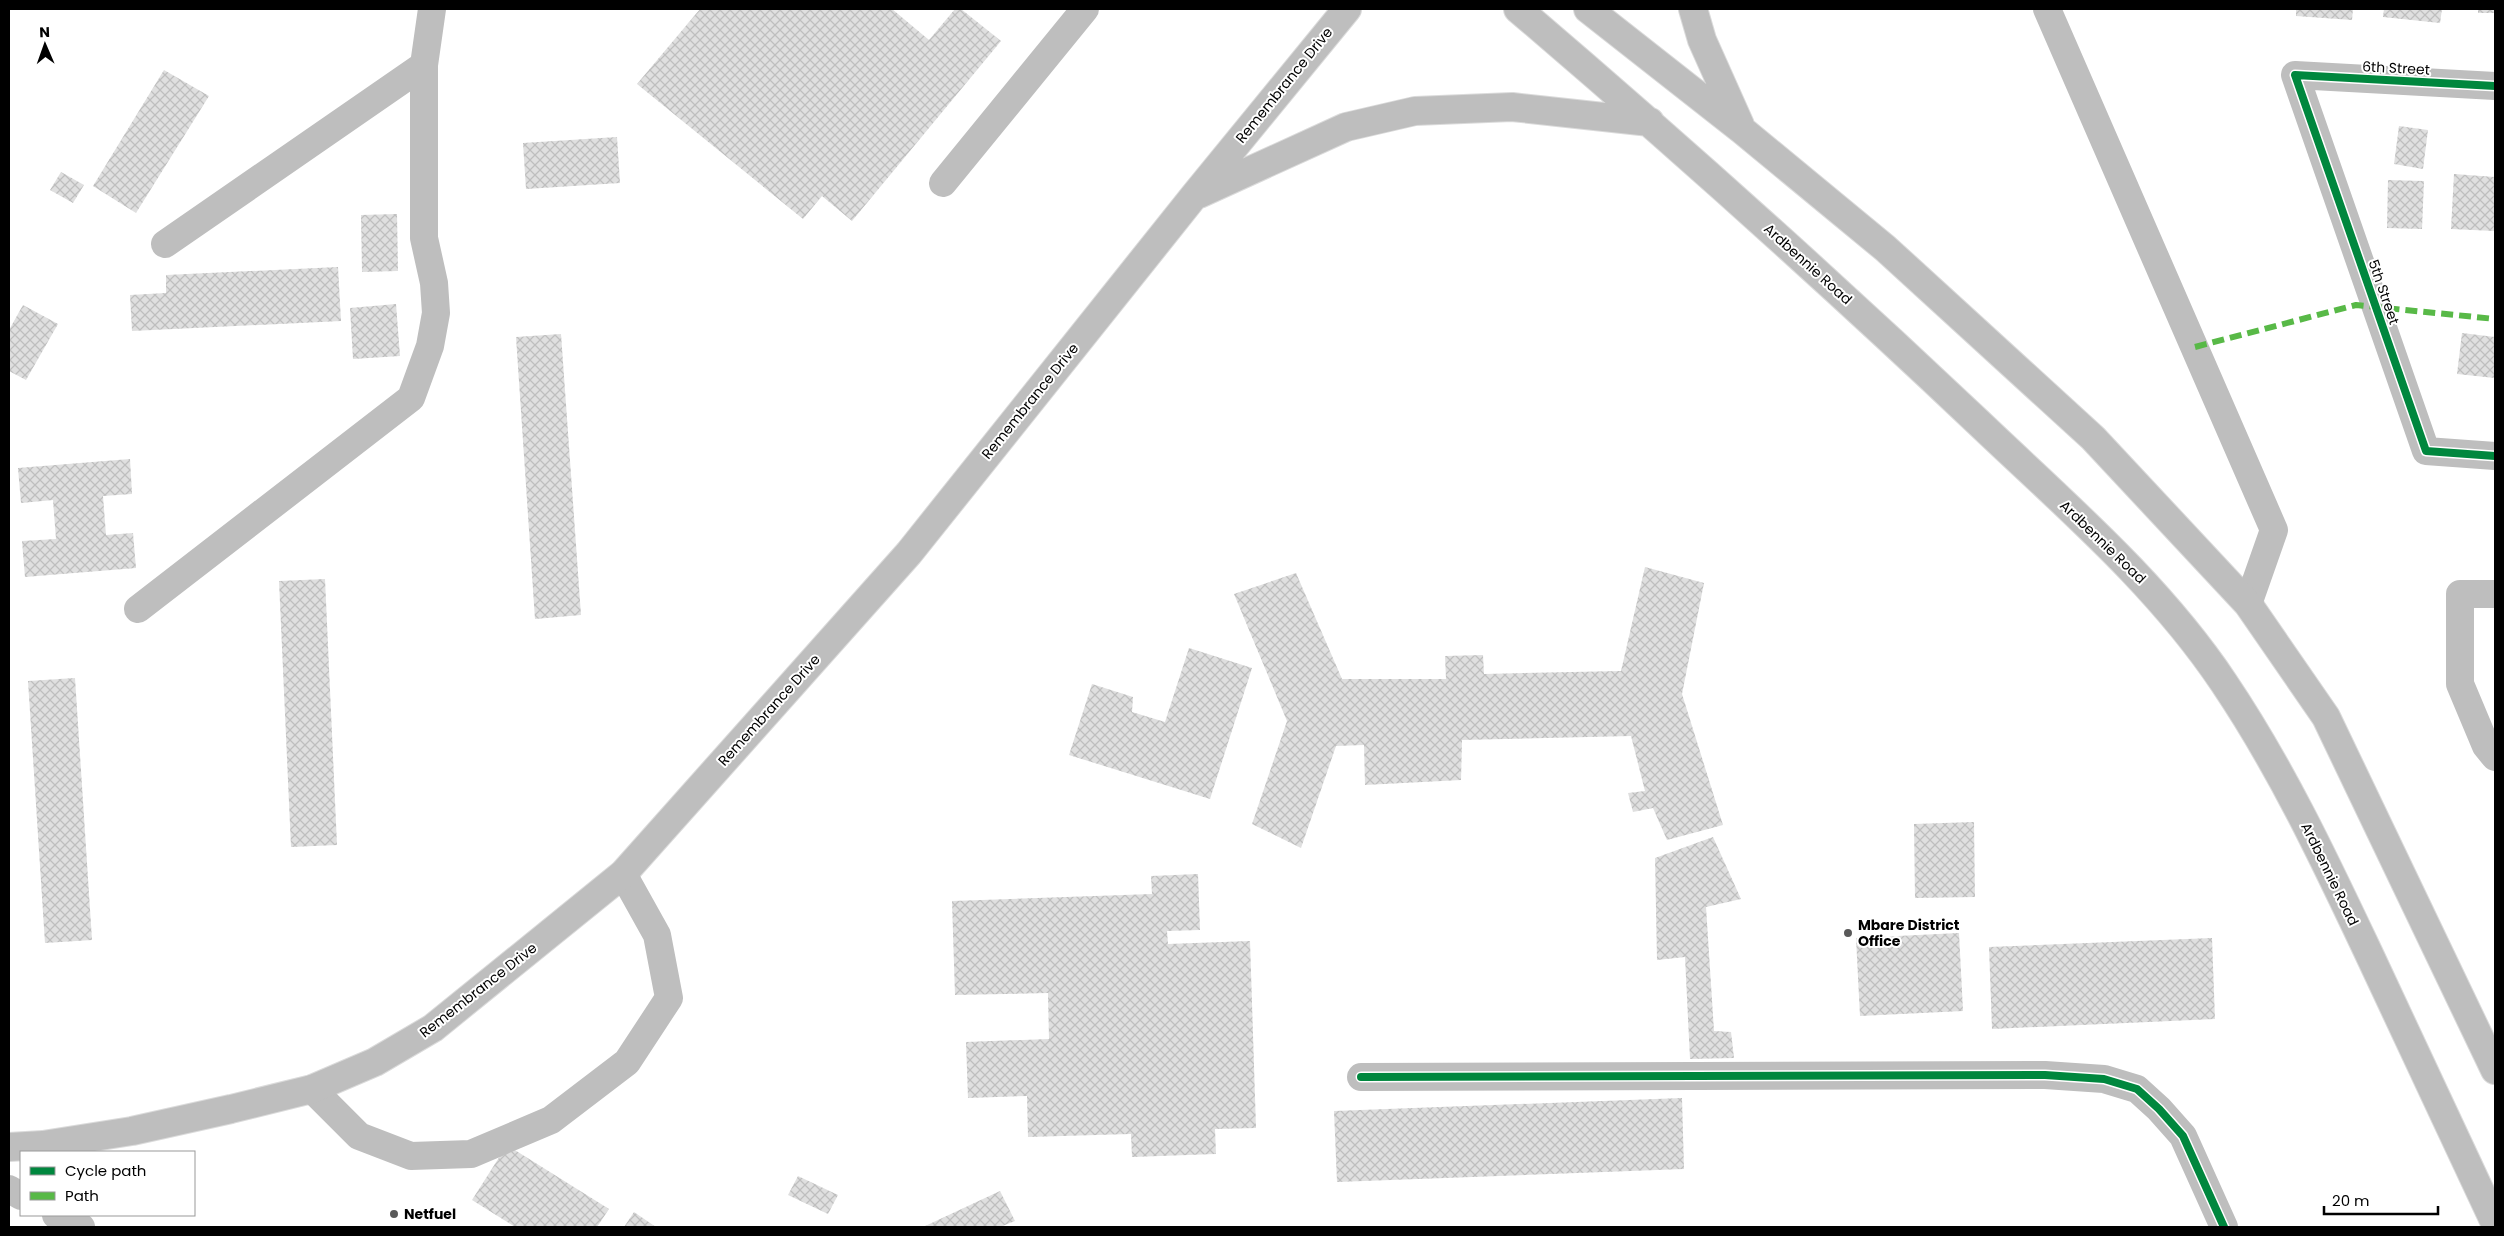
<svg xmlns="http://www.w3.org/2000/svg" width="2504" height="1236" viewBox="0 0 2504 1236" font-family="Poppins,sans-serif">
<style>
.building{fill:url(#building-cross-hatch)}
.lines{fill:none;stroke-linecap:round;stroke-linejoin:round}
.major-casing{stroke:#dbdbdb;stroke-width:30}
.minor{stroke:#bebebe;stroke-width:28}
.major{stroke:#bebebe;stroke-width:28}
.quiet{stroke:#58b947;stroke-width:6;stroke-dasharray:12 6;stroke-linecap:butt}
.cycleway-casing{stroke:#fff;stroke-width:11}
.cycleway{stroke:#00873e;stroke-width:8}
.poi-dot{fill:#595959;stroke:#fff;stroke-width:2}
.labels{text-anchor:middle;stroke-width:4;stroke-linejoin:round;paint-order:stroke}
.street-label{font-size:14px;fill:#000;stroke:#fff}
.poi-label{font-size:14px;font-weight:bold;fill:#000;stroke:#fff;text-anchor:start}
</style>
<defs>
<pattern id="building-cross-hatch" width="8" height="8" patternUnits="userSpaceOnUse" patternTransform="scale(1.25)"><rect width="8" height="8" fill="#dfdfdf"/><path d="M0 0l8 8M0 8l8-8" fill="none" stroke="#bebebe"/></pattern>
</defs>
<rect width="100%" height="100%" fill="#fff"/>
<path class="building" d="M 700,9 L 892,9 L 929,40 L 955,9 L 961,9 L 1001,41 L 852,221 L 822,196 L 803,219 L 637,84 Z
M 2296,9 L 2353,9 L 2352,20 L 2296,16 Z
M 2384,9 L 2442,9 L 2440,23 L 2383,17 Z
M 2478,9 L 2495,9 L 2495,13 L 2478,13 Z
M 164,70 L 209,96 L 136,213 L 93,186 Z
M 2399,126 L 2428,130 L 2423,169 L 2394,164 Z
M 617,137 L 620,183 L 526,189 L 523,143 Z
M 61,172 L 84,185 L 73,203 L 50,190 Z
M 2454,174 L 2495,177 L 2494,231 L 2451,229 Z
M 2388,180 L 2424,181 L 2422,229 L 2387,228 Z
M 397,214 L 398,271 L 362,272 L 361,215 Z
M 338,267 L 341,321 L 132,331 L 130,295 L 166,293 L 166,275 Z
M 396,304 L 400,356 L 353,359 L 350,308 Z
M 23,305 L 58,324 L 26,380 L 9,371 L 9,330 Z
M 2462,333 L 2495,337 L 2495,378 L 2457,374 Z
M 561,334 L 581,615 L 535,619 L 516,337 Z
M 130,459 L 132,494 L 103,496 L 106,535 L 133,533 L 136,568 L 25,577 L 22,541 L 56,539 L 53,500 L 21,503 L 18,468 Z
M 1645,567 L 1704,583 L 1682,694 L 1723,825 L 1667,840 L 1653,808 L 1633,812 L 1628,793 L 1645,791 L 1631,736 L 1462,740 L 1461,780 L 1365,785 L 1364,745 L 1336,746 L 1301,848 L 1252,824 L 1287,721 L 1234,594 L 1296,573 L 1342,679 L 1446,679 L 1445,656 L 1483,655 L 1484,674 L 1621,671 Z
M 325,579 L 337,845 L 291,847 L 279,581 Z
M 1189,648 L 1252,668 L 1210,799 L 1069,755 L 1092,684 L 1133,697 L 1132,712 L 1165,722 Z
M 75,678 L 92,940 L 45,943 L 28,681 Z
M 1974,822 L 1975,897 L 1915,898 L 1914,824 Z
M 1713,837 L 1741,899 L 1706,907 L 1714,1031 L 1731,1032 L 1734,1058 L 1690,1059 L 1685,957 L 1657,960 L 1655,858 Z
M 1198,874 L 1200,930 L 1167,931 L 1168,944 L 1250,941 L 1256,1128 L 1215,1129 L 1216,1154 L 1132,1157 L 1131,1134 L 1028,1137 L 1027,1096 L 968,1098 L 966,1042 L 1049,1039 L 1048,993 L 955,995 L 952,901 L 1152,894 L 1151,876 Z
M 1959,933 L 1963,1011 L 1860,1016 L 1856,938 Z
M 2212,938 L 2215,1019 L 1992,1029 L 1989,947 Z
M 1682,1098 L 1684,1169 L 1337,1182 L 1334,1111 Z
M 507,1145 L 609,1209 L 597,1227 L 515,1227 L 472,1200 Z
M 798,1176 L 838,1195 L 828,1214 L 788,1195 Z
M 1000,1191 L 1015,1221 L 1000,1227 L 923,1227 Z
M 634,1212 L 656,1227 L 624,1227 Z"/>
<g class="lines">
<g class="major-casing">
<path id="major" d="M 1518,9 C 1675,143 1829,281 1979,423 C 2065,505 2158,584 2224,683 C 2282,769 2326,863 2370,956 C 2411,1045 2453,1134 2495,1223
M 1588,9 L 1742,130 L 1885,248 L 2093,438 L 2248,604 L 2326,717 L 2495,1070
M 1693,9 L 1702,40 L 1740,125
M 1199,194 L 1346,127 L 1415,111 L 1512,107 L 1650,122
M 9,1147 L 43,1145 L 132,1131 L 231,1109 L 312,1089 L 375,1062 L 433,1028 L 623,874 L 909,553 L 1194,196 L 1347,9"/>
</g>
<path class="minor" d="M 2047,9 L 2274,530 L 2248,604
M 2495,86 L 2295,75 L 2426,451 L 2495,456
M 943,183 L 1085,9
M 165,244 L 424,65
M 2495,594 L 2460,594 L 2460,684 L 2486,746 L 2495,757
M 138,609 L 411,398 L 430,346 L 436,313 L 434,283 L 424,238 L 424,65 L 432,9
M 1361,1077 L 2045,1075 L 2104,1079 L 2137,1089 L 2159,1109 L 2183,1136 L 2224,1227
M 312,1089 L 359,1136 L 411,1156 L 471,1154 L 551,1120 L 627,1062 L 669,998 L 657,935 L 623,874
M 9,1189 L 21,1196
M 56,1215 L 81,1227"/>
<use href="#major" class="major"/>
<path class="quiet" d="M 2195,347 L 2356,305 L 2495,319"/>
<g class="cycleway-casing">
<path id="cycleway" d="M 2495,86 L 2295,75 L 2426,451 L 2495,456
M 1361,1077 L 2045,1075 L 2104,1079 L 2137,1089 L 2159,1109 L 2183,1136 L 2224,1227"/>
</g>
<use href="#cycleway" class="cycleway"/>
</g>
<g class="poi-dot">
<circle cx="1848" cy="933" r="5"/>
<circle cx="394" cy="1214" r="5"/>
</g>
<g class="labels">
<g class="street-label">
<text transform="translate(2396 68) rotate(3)" y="5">6th Street</text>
<text transform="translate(1284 85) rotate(-51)" y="5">Remembrance Drive</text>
<text transform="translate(1808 264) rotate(42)" y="5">Ardbennie Road</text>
<text transform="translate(2384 292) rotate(71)" y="5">5th Street</text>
<text transform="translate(1030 401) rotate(-51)" y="5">Remembrance Drive</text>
<text transform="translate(2103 542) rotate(44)" y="5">Ardbennie Road</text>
<text transform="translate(769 710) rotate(-48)" y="5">Remembrance Drive</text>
<text transform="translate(2330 874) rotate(64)" y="5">Ardbennie Road</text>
<text transform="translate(478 990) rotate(-38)" y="5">Remembrance Drive</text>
</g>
<g class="poi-label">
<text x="1858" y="930">Mbare District<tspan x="1858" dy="16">Office</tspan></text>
<text x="404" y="1219">Netfuel</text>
</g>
</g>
<rect width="2504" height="1236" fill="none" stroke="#000000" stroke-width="20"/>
<rect x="20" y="1151" width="175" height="65" fill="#ffffff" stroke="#999999"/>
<rect x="30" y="1167" width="25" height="8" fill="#00873e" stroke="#999999"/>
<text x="65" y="1176" font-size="15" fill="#000000">Cycle path</text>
<rect x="30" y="1192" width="25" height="8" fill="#58b947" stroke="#999999"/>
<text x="65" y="1201" font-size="15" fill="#000000">Path</text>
<g transform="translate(45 45) rotate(358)" stroke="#ffffff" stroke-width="4" paint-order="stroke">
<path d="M0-4L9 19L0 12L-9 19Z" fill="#000000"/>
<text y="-8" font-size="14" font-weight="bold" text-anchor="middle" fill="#000000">N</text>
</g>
<path d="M2324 1206v8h114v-8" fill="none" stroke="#000000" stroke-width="2.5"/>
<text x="2332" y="1206" font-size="15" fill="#000000" stroke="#ffffff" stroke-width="4" paint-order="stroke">20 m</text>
</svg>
